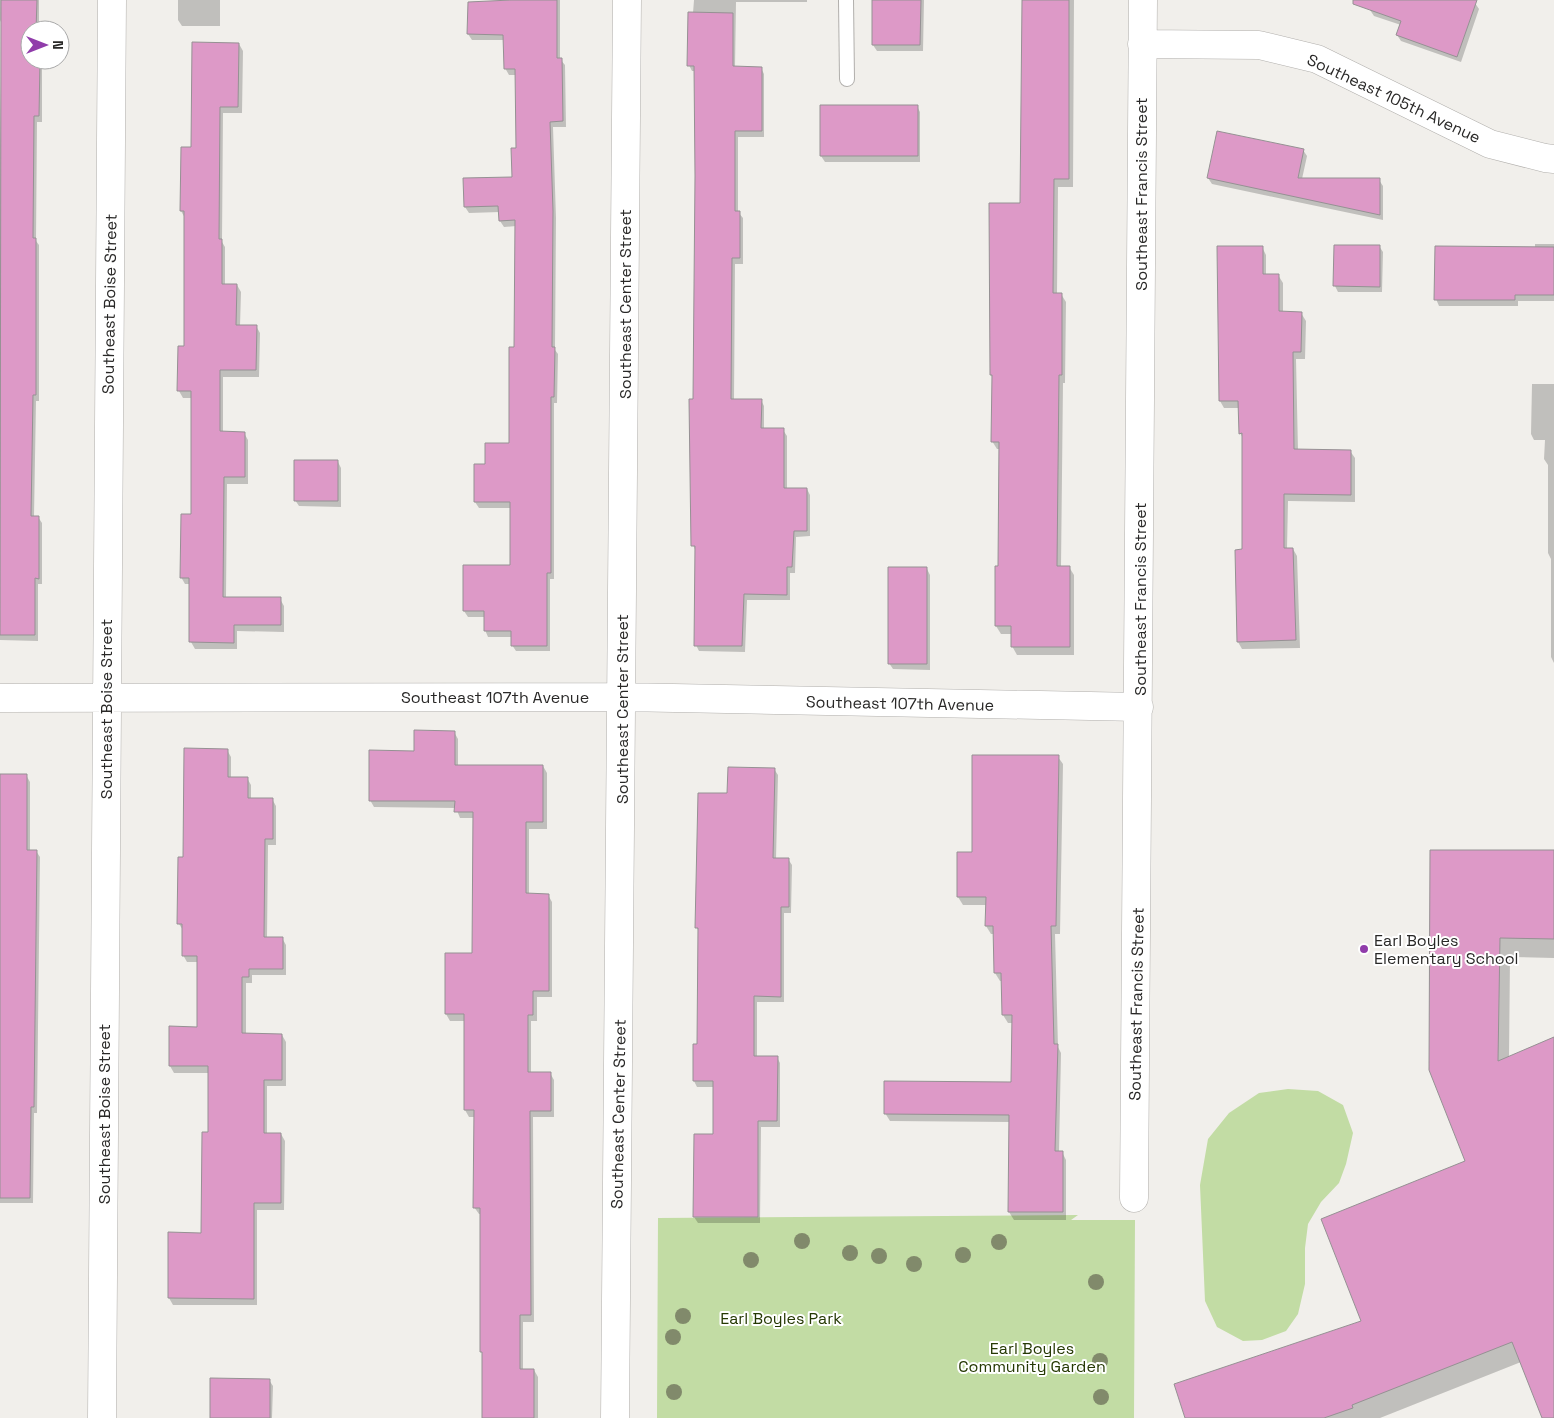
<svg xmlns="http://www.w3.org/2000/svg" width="1554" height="1418" viewBox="0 0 1554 1418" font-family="'Space Grotesk',sans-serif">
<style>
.green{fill:#c2dca4}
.shadow{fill:#0003}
.building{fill:#dd99c7;stroke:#959193}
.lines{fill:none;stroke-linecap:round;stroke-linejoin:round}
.lane-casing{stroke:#b1afac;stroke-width:16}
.street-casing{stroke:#b1afac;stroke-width:29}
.lane{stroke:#fff;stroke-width:14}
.street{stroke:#fff;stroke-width:28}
.tree{fill:#818a6b}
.poi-dot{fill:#903caa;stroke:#fff;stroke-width:2}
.labels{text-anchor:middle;stroke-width:4;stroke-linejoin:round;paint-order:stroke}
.street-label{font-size:16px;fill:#292827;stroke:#fff}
.poi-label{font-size:16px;fill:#292827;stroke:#fff;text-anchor:start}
.park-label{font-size:16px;fill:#253803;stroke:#fff}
</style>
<rect width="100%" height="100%" fill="#f1efeb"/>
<path class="green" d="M 1288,1089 L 1318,1091 L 1343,1105 L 1353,1133 L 1346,1164 L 1339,1183 L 1321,1202 L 1308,1224 L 1305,1248 L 1305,1284 L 1298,1314 L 1286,1331 L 1262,1340 L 1243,1341 L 1217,1327 L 1205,1301 L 1200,1185 L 1208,1139 L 1229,1113 L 1259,1093 Z
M 1078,1215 L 1071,1220 L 1135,1220 L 1134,1418 L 657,1418 L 658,1218 Z"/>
<path class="shadow" d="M 0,0 L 39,0 L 39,30 L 30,30 L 30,60 L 42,60 L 42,122 L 37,122 L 36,241 L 39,245 L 39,401 L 36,401 L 34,517 L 38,517 L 42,523 L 42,584 L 38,584 L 38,641 L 0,640 L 0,145 L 2,24 L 0,20 Z
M 178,0 L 220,0 L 220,26 L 182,26 L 178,20 Z
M 512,0 L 560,0 L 560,59 L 565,65 L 566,127 L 553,127 L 556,218 L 555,350 L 558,354 L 557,403 L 554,403 L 554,579 L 550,579 L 550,651 L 516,651 L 512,645 L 512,637 L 488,637 L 485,630 L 485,617 L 468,617 L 464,611 L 511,566 L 512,508 L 479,508 L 475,502 L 486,466 L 510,444 L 515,348 L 516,226 L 504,227 L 500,221 L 500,212 L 469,213 L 465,207 L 513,178 L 517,149 L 516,75 L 509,75 L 505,68 L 505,40 L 472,40 L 468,34 Z
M 694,0 L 807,0 L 807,2 L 736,2 L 735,68 L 761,68 L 764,74 L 764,137 L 738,137 L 738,212 L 743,218 L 743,264 L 735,264 L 734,400 L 761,400 L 764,406 L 764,429 L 783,430 L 787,436 L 787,489 L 807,489 L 810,495 L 810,536 L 796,537 L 795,573 L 790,573 L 790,600 L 747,600 L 745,652 L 699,651 L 696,645 L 696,552 L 693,545 L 697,291 L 696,71 L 692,71 L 689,65 Z
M 873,0 L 924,0 L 923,51 L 877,51 L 873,45 Z
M 1023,0 L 1074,0 L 1073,187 L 1058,187 L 1057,294 L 1061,294 L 1066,302 L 1065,383 L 1063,383 L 1061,567 L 1069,567 L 1074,575 L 1074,655 L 1017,655 L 1012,646 L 1012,634 L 1001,634 L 996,626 L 999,567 L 1000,449 L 997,449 L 992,441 L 993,379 L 991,375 L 1021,204 Z
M 1373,0 L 1467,0 L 1475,3 L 1479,9 L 1461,62 L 1401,41 L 1397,35 L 1401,25 L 1374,16 L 1370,10 Z
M 239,44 L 243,51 L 242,113 L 223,113 L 222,242 L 225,247 L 225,285 L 237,285 L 241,292 L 240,326 L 256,326 L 260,333 L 259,377 L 223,377 L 223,433 L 244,433 L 248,440 L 248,484 L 227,484 L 226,598 L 280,599 L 284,606 L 284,632 L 237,631 L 237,649 L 195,649 L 191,642 L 191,584 L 185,584 L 181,577 L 192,515 L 192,398 L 183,398 L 179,391 L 185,347 L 185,218 L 181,211 L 192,148 Z
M 917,106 L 920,112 L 920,162 L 825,162 L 821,156 L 821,107 Z
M 1303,150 L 1307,156 L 1302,179 L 1379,180 L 1383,186 L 1383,220 L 1212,184 L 1208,178 Z
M 1535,244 L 1554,244 L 1554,301 L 1518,301 L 1518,306 L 1439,306 L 1436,299 L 1535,248 Z
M 1379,246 L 1383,252 L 1382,292 L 1338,292 L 1335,286 Z
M 1262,247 L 1266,255 L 1266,275 L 1278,275 L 1283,283 L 1283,313 L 1301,313 L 1306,321 L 1305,359 L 1296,359 L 1298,451 L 1350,451 L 1355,458 L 1355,502 L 1288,501 L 1287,549 L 1293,549 L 1297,556 L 1300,648 L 1242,649 L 1238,642 L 1243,551 L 1243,438 L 1240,433 L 1240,408 L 1224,408 L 1220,401 Z
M 1532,384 L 1554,384 L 1554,663 L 1551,657 L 1551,559 L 1548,553 L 1548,465 L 1544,459 L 1545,440 L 1534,440 L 1531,434 Z
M 338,462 L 341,468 L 341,507 L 299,506 L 295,500 Z
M 927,569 L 930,575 L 930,670 L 893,669 L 889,663 Z
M 454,732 L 458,739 L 458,766 L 543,766 L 547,773 L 547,829 L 529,829 L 529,895 L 548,895 L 552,902 L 552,997 L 537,997 L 537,1021 L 531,1021 L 531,1073 L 550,1073 L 554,1080 L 554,1117 L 533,1117 L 534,1322 L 523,1322 L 523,1370 L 534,1370 L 538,1377 L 538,1418 L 483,1418 L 483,1355 L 481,1351 L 481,1214 L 479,1214 L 474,1207 L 475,1117 L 469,1117 L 465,1110 L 465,1021 L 450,1021 L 446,1014 L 446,954 L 473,954 L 474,818 L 460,818 L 456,808 L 374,807 L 370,800 L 416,752 Z
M 227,750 L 231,757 L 231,778 L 247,778 L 251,785 L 251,799 L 272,799 L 276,806 L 276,845 L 268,845 L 267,938 L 282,938 L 286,945 L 286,975 L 252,975 L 252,983 L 246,983 L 246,1035 L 282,1035 L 286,1042 L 286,1086 L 267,1086 L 267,1134 L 281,1134 L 285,1141 L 284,1210 L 257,1210 L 257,1305 L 173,1305 L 169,1298 L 169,1234 L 202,1234 L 209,1133 L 209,1073 L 174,1073 L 170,1066 L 199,1028 L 199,962 L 187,962 L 183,955 L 183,930 L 179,924 L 184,858 Z
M 1058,757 L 1063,764 L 1060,934 L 1055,934 L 1058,1047 L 1061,1053 L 1059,1152 L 1062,1152 L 1066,1160 L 1066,1220 L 1014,1220 L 1009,1212 L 1010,1122 L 890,1121 L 885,1113 L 1012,1083 L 1013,1023 L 1008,1023 L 1003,1015 L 1002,981 L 1000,981 L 995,973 L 994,934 L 991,934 L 986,926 L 987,905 L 963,905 L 958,897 L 973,853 Z
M 774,769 L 778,775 L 776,859 L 788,859 L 792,865 L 791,913 L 784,913 L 784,1002 L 757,1002 L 757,1057 L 777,1057 L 780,1063 L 780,1127 L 761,1127 L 760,1223 L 698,1223 L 694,1217 L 714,1135 L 714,1087 L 697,1087 L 694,1081 L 698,1045 L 699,932 L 697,928 L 729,795 Z
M 0,775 L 26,775 L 30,782 L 30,851 L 36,851 L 40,857 L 37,1113 L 34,1113 L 33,1203 L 0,1203 Z
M 1431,851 L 1554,852 L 1554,958 L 1510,957 L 1509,1058 L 1554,1039 L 1554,1418 L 1544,1418 L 1521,1362 L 1380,1418 L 1186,1418 L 1363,1322 L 1466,1162 Z
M 269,1380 L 273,1386 L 272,1418 L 211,1418 Z"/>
<path class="building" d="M 1,0 L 37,0 L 36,30 L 30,30 L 30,60 L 40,60 L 39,116 L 34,116 L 33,238 L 36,238 L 36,395 L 33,395 L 31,516 L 39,516 L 39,579 L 35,578 L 35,635 L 0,635 Z
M 511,0 L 557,0 L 557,58 L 562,58 L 563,121 L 550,122 L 553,211 L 552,347 L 555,347 L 554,397 L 551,397 L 551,573 L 547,573 L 547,646 L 511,646 L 511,631 L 484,631 L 484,611 L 463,611 L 463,565 L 510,565 L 510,502 L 474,502 L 474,464 L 485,464 L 485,443 L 509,443 L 509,347 L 514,347 L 515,220 L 499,221 L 498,206 L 464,207 L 463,178 L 512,177 L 511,148 L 516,148 L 515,69 L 504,69 L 503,35 L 467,34 L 468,2 Z
M 872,0 L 921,0 L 920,45 L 872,45 Z
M 1022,0 L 1069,0 L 1069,179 L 1054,179 L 1053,293 L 1062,293 L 1062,375 L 1059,375 L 1057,566 L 1070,566 L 1070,647 L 1011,647 L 1011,626 L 995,626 L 995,566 L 998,566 L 999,442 L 991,442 L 992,375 L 990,375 L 989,203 L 1020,203 Z
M 1353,0 L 1477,0 L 1457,57 L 1396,35 L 1401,21 L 1353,4 Z
M 688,12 L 733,13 L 733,66 L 762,67 L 762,131 L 735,131 L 735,211 L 740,211 L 740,258 L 732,258 L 731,399 L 762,399 L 761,428 L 784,428 L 784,488 L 807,488 L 807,531 L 794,531 L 792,567 L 787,567 L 787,595 L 744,594 L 742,646 L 694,646 L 695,546 L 691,546 L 689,399 L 693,399 L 695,176 L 694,66 L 687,66 Z
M 192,42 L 239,43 L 238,107 L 220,107 L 219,239 L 222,239 L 222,284 L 237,284 L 236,325 L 257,325 L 256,370 L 220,370 L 220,431 L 245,432 L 245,477 L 224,477 L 223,597 L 281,597 L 281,625 L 234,625 L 234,643 L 189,642 L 189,578 L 180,578 L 181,514 L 191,514 L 191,391 L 177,391 L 178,346 L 184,346 L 184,211 L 180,211 L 181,147 L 191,147 Z
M 820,105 L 918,105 L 918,156 L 820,156 Z
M 1217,131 L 1304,149 L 1298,178 L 1380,178 L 1380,215 L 1207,178 Z
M 1334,245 L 1380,245 L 1380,287 L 1333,286 Z
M 1217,246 L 1263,246 L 1263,274 L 1279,274 L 1279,311 L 1302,312 L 1301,352 L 1293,352 L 1294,449 L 1351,450 L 1351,495 L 1284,494 L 1284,548 L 1293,548 L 1296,640 L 1237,642 L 1235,550 L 1242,549 L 1242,433 L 1239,434 L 1238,401 L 1219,401 Z
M 1435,246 L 1554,247 L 1554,295 L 1515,295 L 1515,300 L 1434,300 Z
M 294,460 L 338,460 L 338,501 L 294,501 Z
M 888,567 L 927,567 L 927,664 L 888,664 Z
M 414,730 L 455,731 L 455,765 L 543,765 L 543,822 L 526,822 L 526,893 L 549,894 L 549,991 L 533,991 L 533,1015 L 528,1015 L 528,1072 L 551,1072 L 551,1111 L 530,1111 L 531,1315 L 520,1315 L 520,1369 L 534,1369 L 534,1418 L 482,1418 L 482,1352 L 480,1352 L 480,1208 L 473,1208 L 474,1110 L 464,1110 L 464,1014 L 445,1014 L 445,953 L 472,953 L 473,812 L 454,812 L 455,801 L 369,801 L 369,750 L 414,751 Z
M 184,748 L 228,749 L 228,777 L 248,777 L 248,798 L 273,798 L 273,839 L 265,839 L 264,937 L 283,937 L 283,969 L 249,969 L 249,977 L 242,977 L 242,1033 L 282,1034 L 282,1080 L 264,1080 L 264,1133 L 281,1133 L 281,1203 L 254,1203 L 254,1299 L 168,1298 L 168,1232 L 201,1233 L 202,1132 L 208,1132 L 208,1066 L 169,1066 L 169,1026 L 197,1027 L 197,956 L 182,956 L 182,924 L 177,924 L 178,857 L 183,857 Z
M 972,755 L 1059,755 L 1056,926 L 1051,926 L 1054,1044 L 1058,1044 L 1055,1151 L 1063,1151 L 1063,1212 L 1008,1212 L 1009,1115 L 884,1114 L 884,1081 L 1011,1082 L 1012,1015 L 1002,1015 L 1001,973 L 994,973 L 993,926 L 985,926 L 986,897 L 957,897 L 957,852 L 972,852 Z
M 728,767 L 775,768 L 773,858 L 789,858 L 789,907 L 781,907 L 781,997 L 754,996 L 754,1056 L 778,1056 L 777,1121 L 758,1121 L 758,1217 L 693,1217 L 694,1134 L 713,1134 L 713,1081 L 693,1081 L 693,1044 L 697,1044 L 698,928 L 695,928 L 698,793 L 727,793 Z
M 0,774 L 27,774 L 27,850 L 37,850 L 34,1107 L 31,1107 L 30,1198 L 0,1198 Z
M 1430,850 L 1554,850 L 1554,939 L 1500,938 L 1498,1061 L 1554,1037 L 1554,1418 L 1542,1418 L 1512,1342 L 1352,1405 L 1353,1408 L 1324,1418 L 1185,1418 L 1174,1384 L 1361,1321 L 1321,1219 L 1465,1161 L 1429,1070 Z
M 210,1378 L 270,1379 L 270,1418 L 210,1418 Z"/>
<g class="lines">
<g class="lane-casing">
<path id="lane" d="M 846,0 L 847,79"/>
</g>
<g class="street-casing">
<path id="street" d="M 1142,44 L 1259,45 L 1317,59 L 1490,144 L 1545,158 L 1554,159
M 0,698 L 622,697 L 1139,707
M 1134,1198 L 1143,0
M 102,1418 L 112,0
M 615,1418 L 627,0"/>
</g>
<use href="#lane" class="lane"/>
<use href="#street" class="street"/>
</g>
<g class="tree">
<circle cx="802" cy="1241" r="8"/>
<circle cx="999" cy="1242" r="8"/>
<circle cx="850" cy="1253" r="8"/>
<circle cx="963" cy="1255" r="8"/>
<circle cx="879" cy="1256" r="8"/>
<circle cx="751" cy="1260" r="8"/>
<circle cx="914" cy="1264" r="8"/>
<circle cx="1096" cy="1282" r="8"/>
<circle cx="683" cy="1316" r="8"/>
<circle cx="673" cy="1337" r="8"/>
<circle cx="1100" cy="1361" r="8"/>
<circle cx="674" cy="1392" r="8"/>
<circle cx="1101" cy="1397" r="8"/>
</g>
<circle class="poi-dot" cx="1364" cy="949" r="5"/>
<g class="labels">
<g class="street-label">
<text transform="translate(1394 98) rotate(25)" y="6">Southeast 105th Avenue</text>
<text transform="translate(1141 194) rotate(-90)" y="6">Southeast Francis Street</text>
<text transform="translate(109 304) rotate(-89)" y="6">Southeast Boise Street</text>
<text transform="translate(625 304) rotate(-90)" y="6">Southeast Center Street</text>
<text transform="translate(1140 599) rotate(-90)" y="6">Southeast Francis Street</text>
<text x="495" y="703">Southeast 107th Avenue</text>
<text transform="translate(900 703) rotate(1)" y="6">Southeast 107th Avenue</text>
<text transform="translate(106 709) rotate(-90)" y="6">Southeast Boise Street</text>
<text transform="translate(622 709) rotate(-90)" y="6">Southeast Center Street</text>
<text transform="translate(1136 1004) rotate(-89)" y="6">Southeast Francis Street</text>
<text transform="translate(104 1114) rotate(-90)" y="6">Southeast Boise Street</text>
<text transform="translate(618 1114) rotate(-89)" y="6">Southeast Center Street</text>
</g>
<g class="poi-label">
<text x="1374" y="946">Earl Boyles<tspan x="1374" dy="18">Elementary School</tspan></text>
</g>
<g class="park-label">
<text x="781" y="1324">Earl Boyles Park</text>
<text x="1032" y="1354">Earl Boyles<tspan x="1032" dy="18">Community Garden</tspan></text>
</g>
</g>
<g transform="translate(45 45) rotate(90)"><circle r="24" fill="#ffffff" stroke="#a9a9a9"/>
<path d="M0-4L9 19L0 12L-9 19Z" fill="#903caa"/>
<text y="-8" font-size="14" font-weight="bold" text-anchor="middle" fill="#292827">N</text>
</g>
</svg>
